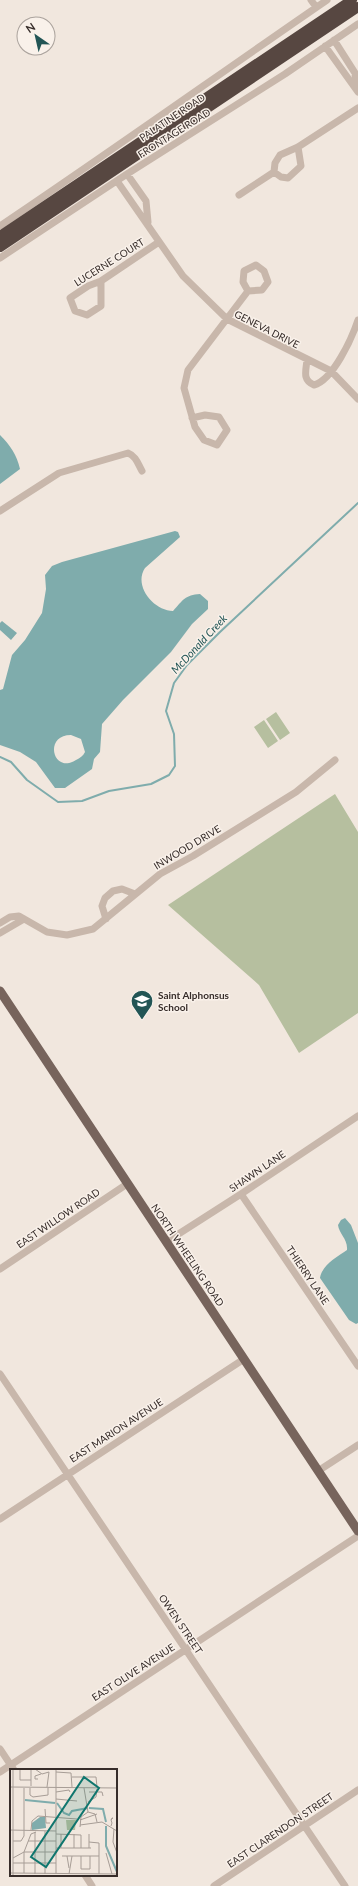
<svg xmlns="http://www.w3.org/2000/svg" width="358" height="1886" viewBox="0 0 358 1886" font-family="Lato,sans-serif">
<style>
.green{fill:#b6bf9f}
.water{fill:#7facac;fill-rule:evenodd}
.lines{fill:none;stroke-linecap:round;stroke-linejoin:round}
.stream{stroke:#7facac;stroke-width:2}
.minor{stroke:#c8b7ab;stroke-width:7}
.major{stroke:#77645c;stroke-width:9}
.highway{stroke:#574741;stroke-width:10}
.labels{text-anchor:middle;stroke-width:3;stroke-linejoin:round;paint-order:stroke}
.street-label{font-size:10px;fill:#372d2a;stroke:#f9f1ea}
.poi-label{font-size:10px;font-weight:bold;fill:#372d2a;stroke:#f9f1ea;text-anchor:start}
.water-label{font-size:11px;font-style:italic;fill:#255;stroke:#f9f1ea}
.inset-river{fill:none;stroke:#7facac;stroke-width:2}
.inset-road{fill:none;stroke:#a79d96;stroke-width:1}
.view{fill:#0f766e;fill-opacity:0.15;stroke:#0f766e;stroke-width:2}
.inset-edge{fill:none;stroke:#372d2a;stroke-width:2}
</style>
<rect width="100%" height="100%" fill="#f1e7de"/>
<path class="green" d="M 276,712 L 290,733 L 280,740 L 266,719 Z
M 264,720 L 278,741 L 268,748 L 254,727 Z
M 335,794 L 358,832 L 358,1013 L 299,1053 L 259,985 L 168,905 Z"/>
<path class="water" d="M 0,435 C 10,445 17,455 20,469 L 0,484 Z
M 175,531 L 178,532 L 180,537 L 145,568 C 133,586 154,611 173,611 C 183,600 185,595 200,594 L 208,601 L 208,609 L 192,624 L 171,652 L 123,700 L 102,724 L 100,752 L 94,759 L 92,769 L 65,788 L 55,788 L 36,762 L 20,752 L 0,745 L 0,690 L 3,689 L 12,655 L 25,640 L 42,613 L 46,589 L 45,575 L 52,566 L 62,562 ZM 71,735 L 81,739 L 85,752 C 83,756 80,758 76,760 C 53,775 43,735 71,735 Z
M 2,621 L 17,633 L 11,640 L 0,630 L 0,623 Z
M 345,1218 L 351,1225 L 358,1243 L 358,1323 L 356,1324 L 349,1320 L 320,1278 C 322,1265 337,1257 347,1250 C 348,1239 339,1234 338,1225 L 341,1220 Z"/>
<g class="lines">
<path class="stream" d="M 0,757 L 11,762 L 27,780 L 58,802 L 82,801 L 109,791 L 151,784 L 169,775 L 175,766 L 174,734 L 166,711 L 174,683 L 187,665 L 220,632 L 358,503"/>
<path class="minor" d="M 311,0 L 316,7
M 334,40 L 355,73 L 356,88
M 325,46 L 358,92
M 274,172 L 281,177 L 288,178 L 301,166 L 298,147
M 127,174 L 146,201 L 148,222
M 117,181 L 183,276 L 227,319 L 331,371 L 358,399
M 239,195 L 274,172 L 275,163 L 280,155 L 298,147 L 358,108
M 0,226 C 110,152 218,75 327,0
M 0,258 L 127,174 L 285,74 L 358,24
M 256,265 L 264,271 L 268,282 L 262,290 L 248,291 L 243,282 L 244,271 Z
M 101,281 L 101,306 L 87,315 L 75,311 L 70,298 L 88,286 L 101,281 L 159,242
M 307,360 C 306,371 302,380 314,385 C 333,380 352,338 358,320
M 192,418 L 205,415 L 219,417 L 227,430 L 217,445 L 204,440 L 195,427 L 184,388 L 188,370 L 248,291
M 0,511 L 59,473 L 128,453 C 136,456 138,464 142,471
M 106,919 L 102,906 L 105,898 L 113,891 L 122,889 L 135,894
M 0,923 L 10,917 L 19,916 L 47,932 L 67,935 L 93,929 L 160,874 L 193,856 L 296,792 L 335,760
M 0,933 L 24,919
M 241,1194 L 358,1366
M 166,1242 L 241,1194 L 358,1116
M 0,1269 L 127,1184
M 0,1374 L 345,1886
M 318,1471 L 358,1445
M 0,1519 L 244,1359
M 0,1749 L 14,1770
M 0,1772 L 358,1536
M 85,1875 L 92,1886
M 214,1886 L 358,1790"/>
<path class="major" d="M 0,991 L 358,1531"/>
<path class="highway" d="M 0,236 L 352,0
M 0,247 L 358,7"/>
</g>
<defs>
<g id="school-pin" transform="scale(1.15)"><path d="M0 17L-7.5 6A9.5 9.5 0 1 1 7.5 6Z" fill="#255" stroke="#f9f1ea"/><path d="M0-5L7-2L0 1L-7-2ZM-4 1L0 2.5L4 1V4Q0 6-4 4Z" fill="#fff"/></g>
</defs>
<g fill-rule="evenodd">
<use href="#school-pin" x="142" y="1001"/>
</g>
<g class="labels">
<g class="street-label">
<text transform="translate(172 117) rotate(-34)" y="4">PALATINE ROAD</text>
<text transform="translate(174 133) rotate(-32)" y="4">FRONTAGE ROAD</text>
<text transform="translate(109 262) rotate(-32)" y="4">LUCERNE COURT</text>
<text transform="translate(267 329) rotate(27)" y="4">GENEVA DRIVE</text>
<text transform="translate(187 847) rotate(-31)" y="4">INWOOD DRIVE</text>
<text transform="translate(257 1171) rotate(-34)" y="4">SHAWN LANE</text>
<text transform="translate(58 1218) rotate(-34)" y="4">EAST WILLOW ROAD</text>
<text transform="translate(188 1255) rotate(56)" y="4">NORTH WHEELING ROAD</text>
<text transform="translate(308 1275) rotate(56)" y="4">THIERRY LANE</text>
<text transform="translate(116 1430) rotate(-33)" y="4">EAST MARION AVENUE</text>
<text transform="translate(181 1624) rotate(56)" y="4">OWEN STREET</text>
<text transform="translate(133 1672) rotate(-33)" y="4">EAST OLIVE AVENUE</text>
<text transform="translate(280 1830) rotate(-34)" y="4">EAST CLARENDON STREET</text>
</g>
<g class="poi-label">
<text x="158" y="999">Saint Alphonsus<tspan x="158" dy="12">School</tspan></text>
</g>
<g class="water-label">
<text transform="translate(199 644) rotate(-47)" y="4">McDonald Creek</text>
</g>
</g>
<g transform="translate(10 1769)">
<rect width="107" height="107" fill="#f1e7de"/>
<path d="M 56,51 L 66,51 L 65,61 L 57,61 Z" fill="#b6bf9f"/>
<path d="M 30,48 L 35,48 L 36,59 L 22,61 L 22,54 Z" fill="#7facac"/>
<path class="inset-river" d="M 15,31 L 45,34M 47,34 L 54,44 L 59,46 L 62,42 L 78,39M 79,39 L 93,40 L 96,53M 96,57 L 96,77 L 107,103"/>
<path class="inset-road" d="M 3,0 L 3,107M 10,0 L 10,11 L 21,11M 21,0 L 21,17M 25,0 L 32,5 L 39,3 L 37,18M 46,3 L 61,4 L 62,18M 62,8 L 86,8 L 87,18M 28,10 L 25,10 L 25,7 L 31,5M 0,18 L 107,19M 20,19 L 20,26 L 23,28 L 38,26 L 38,19M 74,19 L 78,43M 46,23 L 59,21 L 60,23M 79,23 L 92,23 L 93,27M 46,30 L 67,32M 78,33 L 86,28 L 87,20M 35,40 L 36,54 L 40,54M 70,51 L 87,45M 70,56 L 92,53 L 107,62M 101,57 L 102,54 L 101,51 L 102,49 L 103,49 L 101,51M 70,58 L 71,48 L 78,43 L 85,45 L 87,53M 104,60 L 103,73 L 107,84M 0,61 L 46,62M 21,61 L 22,52 L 28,47 L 67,50M 46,65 L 71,66M 51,65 L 51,79M 64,65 L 64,79M 3,72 L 11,72 L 14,67 L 14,19M 18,72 L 46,72M 79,73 L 89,74 L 89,105M 46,79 L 81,79M 71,79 L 71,66M 79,79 L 79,65M 96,84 L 102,105M 52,87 L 89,87M 57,87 L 59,99M 71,87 L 71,100 L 76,100M 3,89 L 14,83 L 21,65 L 26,63M 3,94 L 46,94M 76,100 L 80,100 L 80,87M 0,104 L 107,105M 14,104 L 14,83 L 46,83M 25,105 L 25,63M 35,105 L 35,62M 46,105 L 46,0M 59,105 L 62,87"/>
<path class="view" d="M 74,8 L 89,19 L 36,98 L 21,88 Z"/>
<rect width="107" height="107" class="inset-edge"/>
</g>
<g transform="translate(36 36) rotate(326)"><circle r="19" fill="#f9f1ea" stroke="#aba39d"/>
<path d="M0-3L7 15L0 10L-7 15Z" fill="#225555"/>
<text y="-6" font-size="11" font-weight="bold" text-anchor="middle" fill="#372d2a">N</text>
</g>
</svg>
